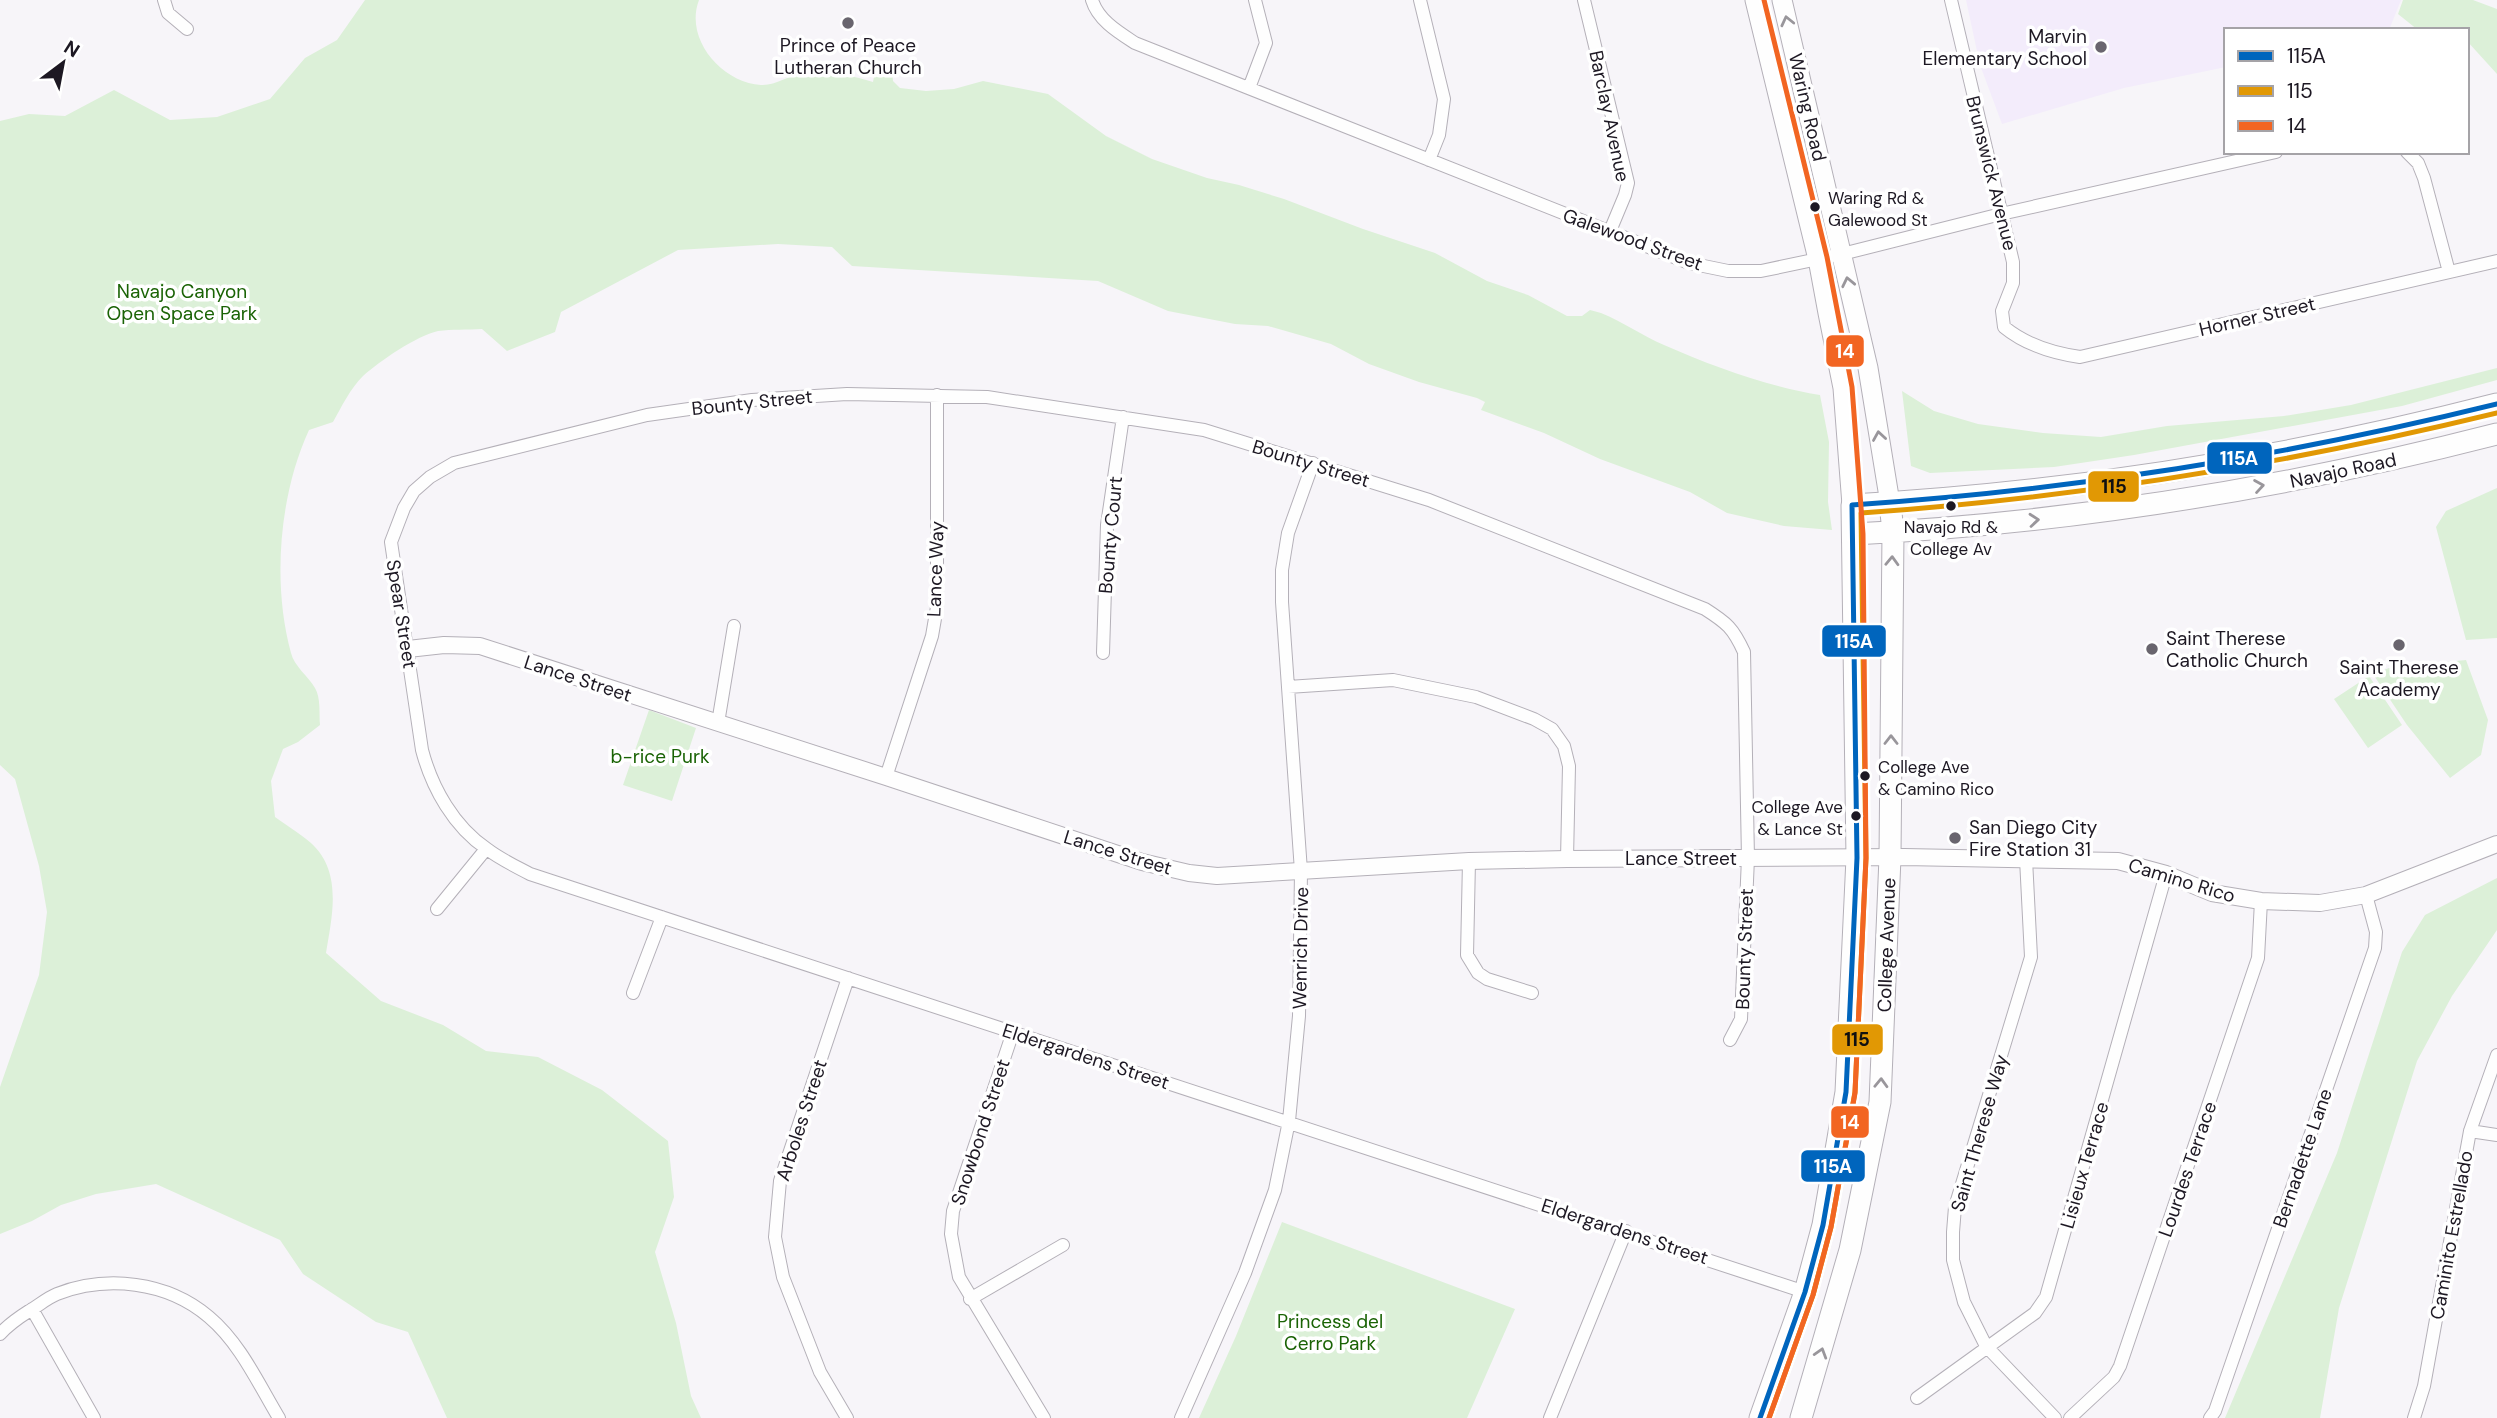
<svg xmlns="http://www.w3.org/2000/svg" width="2497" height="1418" viewBox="0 0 2497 1418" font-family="'DM Sans',sans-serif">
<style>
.built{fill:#f3ecfb}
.green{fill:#dcf0d8}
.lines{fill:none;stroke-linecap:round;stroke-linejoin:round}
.minor-casing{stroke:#b4b0b8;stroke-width:14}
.tertiary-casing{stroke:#b4b0b8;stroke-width:18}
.secondary-casing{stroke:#b4b0b8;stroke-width:21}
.primary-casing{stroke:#b4b0b8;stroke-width:23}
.minor{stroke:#fefefe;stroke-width:12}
.tertiary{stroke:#fefefe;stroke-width:16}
.secondary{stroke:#fefefe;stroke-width:19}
.primary{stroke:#fefefe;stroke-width:21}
.bus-1-casing{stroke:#fff;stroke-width:10}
.bus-2-casing{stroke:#fff;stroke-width:10}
.bus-3-casing{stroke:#fff;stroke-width:10}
.bus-1{stroke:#0065bd;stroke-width:5}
.bus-2{stroke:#e19804;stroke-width:5}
.bus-3{stroke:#f26522;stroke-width:5}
.oneway{stroke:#99969b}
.poi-dot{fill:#69656e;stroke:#fff;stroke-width:2.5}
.bus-dot{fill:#1d1823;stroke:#fff;stroke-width:2.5}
.labels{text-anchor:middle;stroke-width:7;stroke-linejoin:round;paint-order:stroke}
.bus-label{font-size:17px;fill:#1d1823;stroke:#fff;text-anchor:start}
.poi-label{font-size:19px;fill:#1d1823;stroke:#fff}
.street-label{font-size:19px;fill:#1d1823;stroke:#fff}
.park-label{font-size:19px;fill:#1a6305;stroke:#fff}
.line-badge{stroke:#fff;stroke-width:2.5}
.badge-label{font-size:19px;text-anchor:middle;font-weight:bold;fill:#fff}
.pale-badge-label{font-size:19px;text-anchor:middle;font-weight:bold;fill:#111}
</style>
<rect width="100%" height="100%" fill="#f7f5f9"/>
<path class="built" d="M 1966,0 L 2401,0 L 2389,30 L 2226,30 L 2226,67 L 2124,88 L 2002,124 L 1980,65 Z"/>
<path class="green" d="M 365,0 L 699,0 C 684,39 722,83 761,85 C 775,86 789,75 803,73 C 827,71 851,75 873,82 L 876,67 L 892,69 L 893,81 L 900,88 L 926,91 L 954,89 L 983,81 L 1048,94 L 1106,136 L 1152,159 L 1207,178 L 1239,185 L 1284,199 L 1363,229 L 1435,253 L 1487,281 L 1528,295 L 1567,316 L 1582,316 L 1590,310 L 1601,313 C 1623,322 1643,336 1664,345 C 1714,367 1767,386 1820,395 L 1829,442 L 1828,502 L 1832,530 L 1784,526 L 1727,513 L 1690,492 L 1600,459 L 1544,433 L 1481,410 L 1485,402 L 1477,398 L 1419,382 L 1369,364 L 1331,344 L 1268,326 L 1235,324 L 1168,311 L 1098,281 L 852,266 L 832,247 L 778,244 L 678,250 L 561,312 L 555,332 L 507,351 L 482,329 C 468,330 452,329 438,331 C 416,336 380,361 363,376 C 350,389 342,406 333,422 L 309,430 C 279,495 272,584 291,653 C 294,666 308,676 315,688 C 321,698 319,714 320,725 L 298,742 L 283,749 L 271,781 L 275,817 C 287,826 301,834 311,843 C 343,872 332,916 326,953 L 381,1001 L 443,1025 L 486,1051 L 538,1057 L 602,1090 L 668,1141 L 674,1197 L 655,1252 L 676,1323 L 691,1396 L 701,1418 L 447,1418 L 408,1332 L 376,1322 L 303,1274 L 280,1240 L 156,1184 L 96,1194 L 61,1205 L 32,1221 L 0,1234 L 0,1087 L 39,975 L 47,912 L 39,866 L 15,779 L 0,765 L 0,121 L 29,114 L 65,116 L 114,90 L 170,120 L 217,117 L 270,99 L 305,58 L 337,40 Z
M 2403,0 L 2473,0 L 2497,9 L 2497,74 L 2467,41 L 2467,30 L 2418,30 L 2398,14 Z
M 2497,368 L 2497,380 L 2402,406 L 2134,455 L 2054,467 L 1930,473 L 1911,466 L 1902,391 L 1934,411 L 1978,424 L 2043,433 L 2101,437 L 2167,426 L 2284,416 L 2351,405 Z
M 2497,488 L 2497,638 L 2466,640 L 2436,527 L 2446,511 Z
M 2466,660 L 2488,720 L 2481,755 L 2450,778 L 2407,725 L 2373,674 L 2389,668 Z
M 2369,676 L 2402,725 L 2368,748 L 2334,699 Z
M 649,710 L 696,728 L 672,801 L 623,785 Z
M 2497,878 L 2497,930 L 2452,996 L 2417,1061 L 2339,1308 L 2320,1418 L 2225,1418 L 2337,1153 L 2402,952 L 2425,915 Z
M 1282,1222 L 1515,1309 L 1467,1418 L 1199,1418 L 1236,1336 Z"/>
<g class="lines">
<g class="minor-casing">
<path id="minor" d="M 164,0 L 168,13 L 187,29
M 1092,0 C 1098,20 1118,32 1135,43 L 1689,263 L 1728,271 L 1761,271 L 1842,254 L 2001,214 L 2276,152
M 1420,0 L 1444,99 L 1439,135 L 1429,160
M 1584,0 L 1628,183 L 1625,195 L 1610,231
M 1951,0 L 2013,262 L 2013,283 L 2002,311 L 2004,327 C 2026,345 2052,353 2080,357 L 2497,261
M 1249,88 L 1266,43 L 1255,0
M 2407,152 L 2418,163 L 2424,178 L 2449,272
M 1103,653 L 1107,525 L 1123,417
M 1288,687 L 1393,680 L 1476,697 L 1534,719 L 1552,729 L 1564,746 L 1569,766 L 1567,859
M 718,723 L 734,626
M 886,777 L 932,636 L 937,607 L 937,395
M 2026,859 L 2031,957 L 1955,1207 L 1953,1232 L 1953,1260 L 1964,1302 L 1986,1346 L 2055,1418
M 1469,861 L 1467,955 L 1478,973 L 1487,979 L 1532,993
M 437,909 L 486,849
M 633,993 L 662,917
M 1013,1032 L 953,1211 L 951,1234 L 959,1277 L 1044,1418
M 1730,1040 L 1741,1019 L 1748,858 L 1744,652 C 1733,628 1727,623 1705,609 L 1429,500 L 1204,430 L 987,397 L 847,394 L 752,400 L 647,415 L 454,463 L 430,477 L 414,491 L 404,508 L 391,542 L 422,750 C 432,788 454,827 487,849 C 500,859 515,866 530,874 L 1805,1292
M 2470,1131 L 2497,1135
M 970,1299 L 1063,1245
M 32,1309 L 94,1418
M 0,1334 C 9,1324 18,1318 29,1311 C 38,1306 47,1298 57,1294 C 106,1275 167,1281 209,1317 C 240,1343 258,1383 279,1418
M 1917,1398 L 2035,1313 L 2046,1297 L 2166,874
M 847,1418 L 820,1372 L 783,1277 L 775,1237 L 780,1181 L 848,978
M 1181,1418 L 1245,1273 L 1275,1190 L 1289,1121 L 1299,1016 L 1301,871 L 1282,602 L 1282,570 L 1288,533 L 1313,463
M 1550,1418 L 1626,1231
M 2070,1418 L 2114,1377 L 2120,1366 L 2258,958 L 2261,901
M 2210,1418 L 2215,1411 L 2375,948 L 2376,932 L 2366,895
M 2414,1418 L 2424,1386 L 2470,1131 L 2497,1055"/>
</g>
<g class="tertiary-casing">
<path id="tertiary" d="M 408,649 L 444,645 L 480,646 L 886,777 L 1142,862 L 1189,873 L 1217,876 L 1469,861 L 1567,859 L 1904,857 L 2118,861 L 2166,874 L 2212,893 L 2261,901 L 2320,903 L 2366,895 L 2497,844"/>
</g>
<g class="secondary-casing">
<path id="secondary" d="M 1755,0 L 1818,259 L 1828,313 L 1843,388 L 1852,505
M 1782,0 L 1868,368 L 1890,503"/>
</g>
<g class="primary-casing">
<path id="primary" d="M 1854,534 C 2071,523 2287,488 2497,434
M 1760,1418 L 1805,1292 L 1823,1225 L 1846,1092 L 1857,858 L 1852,505 C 2070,493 2286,458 2497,404
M 1801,1418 L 1850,1250 L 1880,1102 L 1890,857 L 1893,532 L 1890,503"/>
</g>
<use href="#minor" class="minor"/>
<use href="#tertiary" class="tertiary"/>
<use href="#secondary" class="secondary"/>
<use href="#primary" class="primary"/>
<g class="bus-1-casing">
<path id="bus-1" d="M 1760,1418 L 1805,1292 L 1823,1225 L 1846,1092 L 1857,858 L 1852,505 C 2074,490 2281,457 2497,404"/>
</g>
<g class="bus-2-casing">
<path id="bus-2" d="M 1769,1418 L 1813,1295 L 1831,1227 L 1855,1092 L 1866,858 L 1861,513 C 2076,498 2287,464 2497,413"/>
</g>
<g class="bus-3-casing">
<path id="bus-3" d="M 1764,0 L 1827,257 L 1852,387 L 1863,534 L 1866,858 L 1855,1093 L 1831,1227 L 1813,1295 L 1769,1418"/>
</g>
<use href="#bus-1" class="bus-1"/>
<use href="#bus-2" class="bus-2"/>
<use href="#bus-3" class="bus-3"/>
</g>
<defs><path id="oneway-chevron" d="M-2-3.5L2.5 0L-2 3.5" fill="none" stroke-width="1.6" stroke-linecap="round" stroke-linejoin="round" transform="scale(1.75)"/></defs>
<g class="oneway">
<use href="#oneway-chevron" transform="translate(1787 21) rotate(-103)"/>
<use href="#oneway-chevron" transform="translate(1848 282) rotate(-102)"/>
<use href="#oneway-chevron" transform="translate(1879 436) rotate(-99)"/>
<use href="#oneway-chevron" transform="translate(2259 486) rotate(-9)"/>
<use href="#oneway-chevron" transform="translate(2034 520) rotate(-5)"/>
<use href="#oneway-chevron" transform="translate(1892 561) rotate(-88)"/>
<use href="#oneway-chevron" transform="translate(1891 740) rotate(-90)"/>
<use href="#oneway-chevron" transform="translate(1881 1083) rotate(-88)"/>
<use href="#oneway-chevron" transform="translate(1821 1353) rotate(-73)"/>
</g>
<g class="poi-dot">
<circle cx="848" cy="23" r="7"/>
<circle cx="2101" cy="47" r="7"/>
<circle cx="2399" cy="645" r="7"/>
<circle cx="2152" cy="649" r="7"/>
<circle cx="1955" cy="838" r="7"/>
</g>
<g class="bus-dot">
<circle cx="1815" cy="207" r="6"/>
<circle cx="1951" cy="506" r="6"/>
<circle cx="1865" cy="776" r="6"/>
<circle cx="1856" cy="816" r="6"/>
</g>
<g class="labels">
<g class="bus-label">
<text x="1828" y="204">Waring Rd &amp;<tspan x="1828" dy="22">Galewood St</tspan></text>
<text x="1951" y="533" text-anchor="middle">Navajo Rd &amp;<tspan x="1951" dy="22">College Av</tspan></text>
<text x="1878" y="773">College Ave<tspan x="1878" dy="22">&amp; Camino Rico</tspan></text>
<text x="1843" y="813" text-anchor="end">College Ave<tspan x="1843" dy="22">&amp; Lance St</tspan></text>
</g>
<g class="poi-label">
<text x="2087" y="43" text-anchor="end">Marvin<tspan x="2087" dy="22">Elementary School</tspan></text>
<text x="848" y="52">Prince of Peace<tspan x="848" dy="22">Lutheran Church</tspan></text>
<text x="2166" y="645" text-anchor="start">Saint Therese<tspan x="2166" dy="22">Catholic Church</tspan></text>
<text x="2399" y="674">Saint Therese<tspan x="2399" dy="22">Academy</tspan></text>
<text x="1969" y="834" text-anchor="start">San Diego City<tspan x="1969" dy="22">Fire Station 31</tspan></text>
</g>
<g class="street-label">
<text transform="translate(1808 107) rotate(77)" y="7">Waring Road</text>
<text transform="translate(1610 116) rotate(78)" y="7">Barclay Avenue</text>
<text transform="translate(1992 173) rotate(76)" y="7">Brunswick Avenue</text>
<text transform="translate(1633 239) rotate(20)" y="7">Galewood Street</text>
<text transform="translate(2257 316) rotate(-13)" y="7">Horner Street</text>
<text transform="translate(752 402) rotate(-6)" y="7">Bounty Street</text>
<text transform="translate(1311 463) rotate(17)" y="7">Bounty Street</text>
<text transform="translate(2343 470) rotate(-12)" y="7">Navajo Road</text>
<text transform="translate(1110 535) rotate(-85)" y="7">Bounty Court</text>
<text transform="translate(935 569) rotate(-88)" y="7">Lance Way</text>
<text transform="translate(402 614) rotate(81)" y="7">Spear Street</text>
<text transform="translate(578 678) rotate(18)" y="7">Lance Street</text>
<text transform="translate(1118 852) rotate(17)" y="7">Lance Street</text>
<text x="1681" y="865">Lance Street</text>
<text transform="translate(2182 880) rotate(17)" y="7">Camino Rico</text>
<text transform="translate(1886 945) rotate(-88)" y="7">College Avenue</text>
<text transform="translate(1300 948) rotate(-89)" y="7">Wenrich Drive</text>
<text transform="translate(1744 949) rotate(-88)" y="7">Bounty Street</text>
<text transform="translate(1086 1056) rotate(18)" y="7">Eldergardens Street</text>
<text transform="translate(801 1120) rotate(-72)" y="7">Arboles Street</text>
<text transform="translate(980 1132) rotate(-72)" y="7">Snowbond Street</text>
<text transform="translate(1979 1133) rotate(-74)" y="7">Saint Therese Way</text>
<text transform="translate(2302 1158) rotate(-71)" y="7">Bernadette Lane</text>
<text transform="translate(2084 1165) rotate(-74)" y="7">Lisieux Terrace</text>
<text transform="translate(2187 1169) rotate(-71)" y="7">Lourdes Terrace</text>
<text transform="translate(1625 1231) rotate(18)" y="7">Eldergardens Street</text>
<text transform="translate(2451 1235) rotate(-80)" y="7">Caminito Estrellado</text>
</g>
<g class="park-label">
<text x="182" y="298">Navajo Canyon<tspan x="182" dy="22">Open Space Park</tspan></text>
<text x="660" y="763">b-rice Purk</text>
<text x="1330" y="1328">Princess del<tspan x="1330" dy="22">Cerro Park</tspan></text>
</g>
</g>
<g class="line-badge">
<rect x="1825" y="334" width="40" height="34" rx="7" fill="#f26522"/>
<rect x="2206" y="441" width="67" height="34" rx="7" fill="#0065bd"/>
<rect x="2087" y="470" width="53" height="33" rx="7" fill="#e19804"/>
<rect x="1821" y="624" width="66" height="34" rx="7" fill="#0065bd"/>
<rect x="1831" y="1023" width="53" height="33" rx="7" fill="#e19804"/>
<rect x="1830" y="1105" width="40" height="34" rx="7" fill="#f26522"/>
<rect x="1800" y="1149" width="66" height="34" rx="7" fill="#0065bd"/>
</g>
<g class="badge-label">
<text x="1845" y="358">14</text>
<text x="2239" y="465">115A</text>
<text x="1854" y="648">115A</text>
<text x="1850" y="1129">14</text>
<text x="1833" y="1173">115A</text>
</g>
<g class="pale-badge-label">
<text x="2114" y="493">115</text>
<text x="1857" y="1046">115</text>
</g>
<rect x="2224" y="28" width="245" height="126" fill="#ffffff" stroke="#a5a3a7" stroke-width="2"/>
<rect x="2238" y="51" width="35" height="10" fill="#0065bd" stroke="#a5a3a7" stroke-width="2"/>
<text x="2287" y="63" font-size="21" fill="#1d1823">115A</text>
<rect x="2238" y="86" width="35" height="10" fill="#e19804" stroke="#a5a3a7" stroke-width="2"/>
<text x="2287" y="98" font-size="21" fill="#1d1823">115</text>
<rect x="2238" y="121" width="35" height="10" fill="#f26522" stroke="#a5a3a7" stroke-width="2"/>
<text x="2287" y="133" font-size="21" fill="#1d1823">14</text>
<g transform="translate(63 63) rotate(32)" stroke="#ffffff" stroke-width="5" paint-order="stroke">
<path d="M0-5L12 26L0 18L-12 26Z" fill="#1d1823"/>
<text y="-10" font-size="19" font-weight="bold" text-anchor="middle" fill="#1d1823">N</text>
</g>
</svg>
